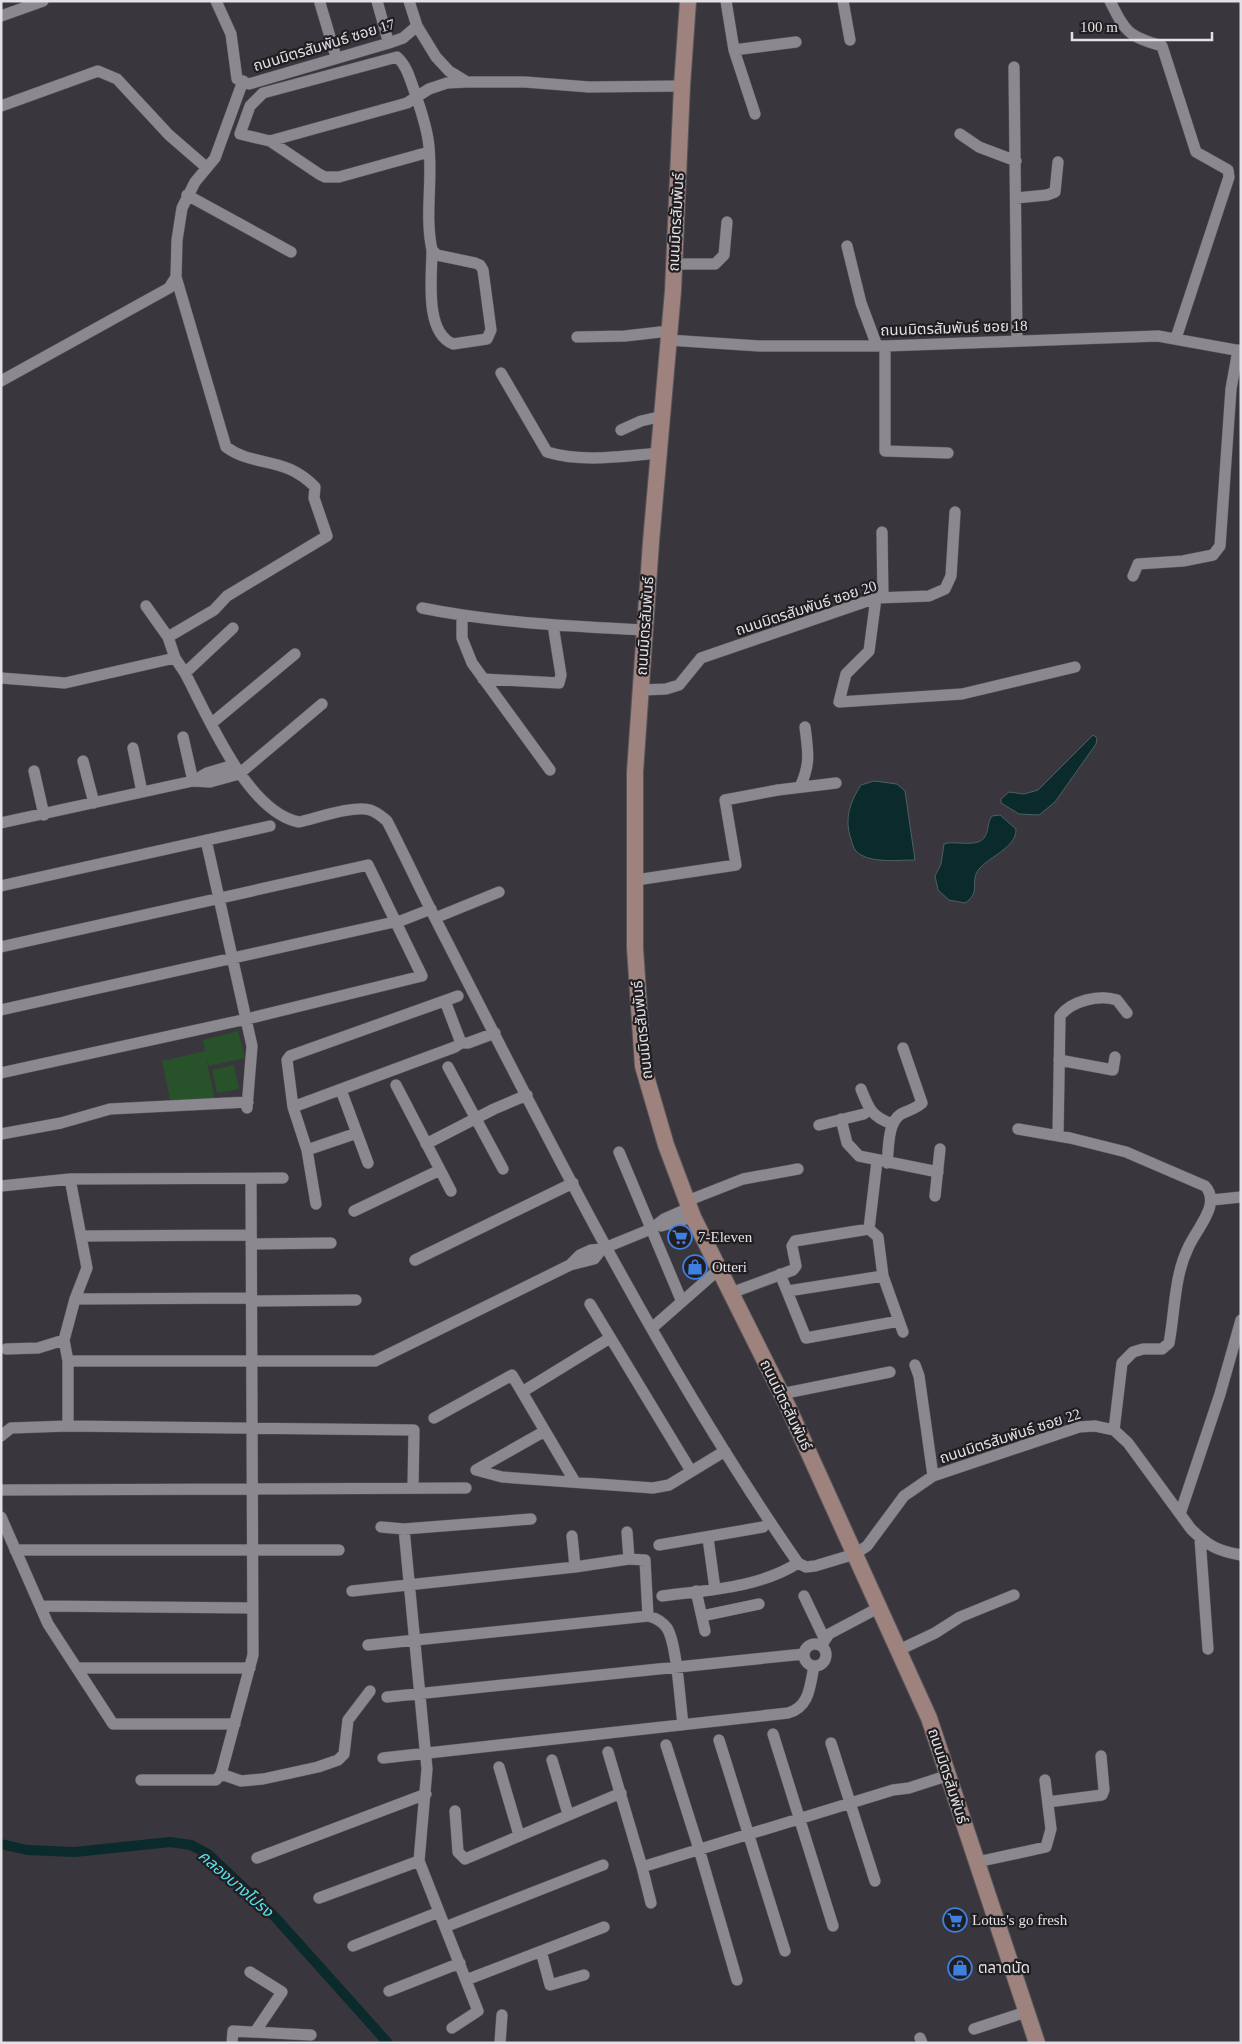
<svg xmlns="http://www.w3.org/2000/svg" width="1242" height="2044" viewBox="0 0 1242 2044" font-family="'Times New Roman','Noto Sans Thai',serif">
<style>
.green{fill:#285229}
.water{fill:#0b2a2c;stroke:#4c6164}
.lines{fill:none;stroke-linecap:round;stroke-linejoin:round}
.canal{stroke:#0b2a2c;stroke-width:10}
.street-casing{stroke:#57555a;stroke-width:12}
.secondary-casing{stroke:#57555a;stroke-width:18}
.street{stroke:#8b888f;stroke-width:11}
.secondary{stroke:#9d827e;stroke-width:16}
.labels{text-anchor:middle;stroke-width:4.5;stroke-linejoin:round;paint-order:stroke}
.street-label{font-size:15px;fill:#e3e1e5;stroke:#201e21}
.poi-label{font-size:15px;fill:#e3e1e5;stroke:#201e21;text-anchor:start}
.water-label{font-size:16px;font-style:italic;fill:#56e2ed;stroke:#201e21}
</style>
<rect width="100%" height="100%" fill="#39363d"/>
<path class="green" d="M 238,1031 L 245,1058 L 209,1066 L 206,1057 L 215,1100 L 171,1104 L 162,1061 L 205,1051 L 203,1040 Z
M 234,1065 L 239,1089 L 217,1093 L 212,1070 Z"/>
<path class="water" d="M 1093,735 L 1097,738 L 1096,744 L 1055,802 L 1039,815 L 1019,814 L 1001,803 L 1001,799 L 1009,792 L 1024,794 L 1038,790 Z
M 874,781 L 897,784 L 905,791 L 915,860 C 899,860 875,863 861,855 C 854,851 853,846 851,839 C 844,819 850,802 861,785 Z
M 1000,815 L 1016,829 C 1017,847 989,857 979,869 C 969,881 982,892 965,903 L 949,900 L 938,890 L 935,876 L 941,864 L 944,844 C 954,840 976,848 984,838 C 989,832 987,822 992,816 Z"/>
<g class="lines">
<path class="canal" d="M 1,1844 L 27,1850 L 75,1852 L 170,1842 L 191,1845 L 208,1854 L 275,1917 L 388,2043"/>
<g class="street-casing">
<path id="street" d="M 216,1 L 231,34 L 237,79 L 249,84 L 389,43 L 403,38 L 417,26 L 436,57 L 449,71 L 467,82 L 525,82 L 589,87 L 682,86
M 377,1 L 387,37
M 409,1 L 417,26
M 726,1 L 734,50 L 755,114
M 843,1 L 850,40
M 1110,1 C 1126,33 1128,36 1162,46 L 1196,152 L 1228,170 L 1229,177 L 1176,338
M 320,3 L 336,57
M 1,16 L 43,1
M 734,50 L 796,42
M 1014,67 L 1017,340
M 1,106 L 98,71 L 117,79 L 169,135 L 206,167
M 960,134 L 979,147 L 1016,161
M 270,141 L 407,103 L 429,89 L 447,83 L 467,82
M 429,152 L 339,177 L 325,177 L 319,174 L 270,141 L 240,134 L 250,106 L 263,93 L 397,57 C 406,65 409,76 413,87 C 419,104 425,121 428,139 C 434,176 424,213 432,250 L 437,255 L 475,263 L 480,265 L 483,270 L 491,330 L 487,339 L 453,344 C 424,332 432,276 432,250
M 187,195 L 291,252
M 1016,198 L 1047,195 L 1055,192 L 1058,162
M 847,246 L 861,303 L 877,346
M 673,264 L 715,264 L 724,255 L 727,222
M 577,337 L 625,336 L 669,331
M 668,340 L 759,346 L 885,346 L 1158,336 L 1241,351
M 885,346 L 885,451 L 948,453
M 501,373 L 547,452 C 583,463 623,456 660,453
M 1,381 L 169,288 L 176,277
M 621,430 L 641,421 L 663,416
M 882,532 L 883,597
M 1133,576 L 1138,564 L 1183,561 L 1213,555 L 1220,546 L 1231,389 L 1238,350
M 876,598 L 869,651 L 846,674 L 839,702 L 962,694 L 1075,667
M 146,606 L 168,637 L 175,658 L 185,673 C 208,716 247,812 299,822 C 317,818 353,805 370,810 C 377,812 381,816 387,821 C 404,854 419,887 436,920 C 548,1139 658,1361 798,1563
M 422,608 C 496,623 570,626 645,630
M 462,616 L 462,638 L 472,663 L 550,770
M 168,637 L 214,610 L 227,596 L 327,536 L 314,498 L 315,487 C 284,455 255,468 226,447 L 176,277 L 177,240 L 182,208 L 195,182 L 215,158 L 243,81
M 185,673 L 233,628
M 1,678 L 65,683 L 175,658
M 483,679 L 559,683 L 561,675 L 553,625
M 642,690 L 666,689 L 679,685 L 701,658 L 876,598 L 929,596 L 945,589 L 951,576 L 955,512
M 212,723 L 295,654
M 183,737 L 193,781
M 133,748 L 142,792
M 83,761 L 94,803
M 34,771 L 44,815
M 193,781 L 207,773 L 234,765
M 800,787 C 811,763 808,752 805,727
M 1,823 L 193,781 L 210,782 L 239,774 L 322,704
M 206,840 L 252,1046 L 247,1108
M 636,880 L 736,865 L 725,800 L 778,790 L 836,783
M 1,886 L 270,826
M 435,918 L 499,892
M 1,947 L 368,865 L 422,976 L 247,1019 L 1,1073
M 1,1010 L 403,920 L 431,909
M 461,1043 L 468,1043 L 495,1033
M 1059,1060 L 1113,1070 L 1115,1057
M 448,1067 L 503,1169
M 396,1085 L 451,1191
M 861,1089 C 869,1109 871,1116 892,1124
M 341,1090 L 368,1163
M 293,1107 L 455,1047 L 461,1043 L 445,1001
M 841,1119 L 847,1143 L 859,1156 L 938,1172
M 819,1125 L 864,1114
M 1018,1129 L 1070,1138 L 1126,1152 L 1205,1186 C 1222,1204 1196,1229 1188,1248 C 1174,1277 1175,1312 1169,1343 L 1162,1349 L 1143,1349 L 1133,1352 L 1122,1363 L 1114,1430
M 1,1134 L 61,1123 L 110,1109 L 248,1102
M 1058,1136 L 1060,1016 C 1071,1001 1099,994 1117,1000 L 1127,1013
M 426,1144 L 494,1109 L 527,1095
M 307,1150 L 357,1133
M 619,1152 L 682,1302
M 887,1163 C 889,1149 887,1123 901,1114 C 909,1110 915,1109 922,1103 L 903,1048
M 1,1186 L 70,1179 L 283,1178
M 935,1196 L 940,1149
M 1212,1200 L 1241,1197
M 687,1201 L 743,1179 L 798,1169
M 316,1204 L 307,1150 L 293,1107 L 287,1060 L 290,1056 L 458,996
M 354,1211 L 440,1170
M 661,1226 L 693,1217
M 869,1229 L 877,1161
M 82,1236 L 251,1235
M 251,1244 L 331,1243
M 415,1260 L 573,1183
M 571,1264 L 580,1255 L 591,1250 L 602,1249 L 651,1229 L 664,1219 L 689,1208
M 780,1274 L 806,1338 L 899,1321
M 788,1291 L 883,1276
M 731,1293 L 793,1270 L 796,1266 L 792,1246 L 795,1241 L 869,1229 L 878,1237 L 883,1276 L 903,1332
M 75,1299 L 252,1298
M 252,1301 L 356,1300
M 590,1304 L 691,1471
M 652,1328 L 718,1270
M 6,1349 L 38,1348 L 64,1340
M 68,1361 L 375,1361 L 570,1265 L 594,1259 L 602,1249
M 915,1365 L 919,1376 L 933,1476
M 522,1392 L 610,1338
M 781,1394 L 890,1372
M 434,1418 L 512,1375 L 575,1482
M 68,1426 L 68,1361 L 64,1340 L 75,1299 L 87,1268 L 70,1179
M 1,1436 L 11,1428 L 68,1426 L 414,1430 L 413,1487
M 476,1470 L 502,1477 L 653,1488 L 669,1485 L 725,1451
M 476,1470 L 545,1431
M 1,1490 L 466,1488
M 1180,1514 L 1220,1394 L 1241,1320
M 1,1517 L 48,1624 L 113,1724 L 235,1724
M 381,1527 L 404,1529 L 531,1519
M 404,1529 L 427,1769 L 419,1861 L 478,2011 L 452,2028
M 627,1532 L 629,1559
M 572,1536 L 575,1567
M 708,1538 L 715,1589
M 1200,1538 L 1208,1649
M 659,1545 L 763,1527
M 15,1550 L 339,1550
M 352,1591 L 575,1567 L 629,1559 L 645,1560 L 648,1616
M 696,1591 L 705,1631
M 662,1596 C 707,1590 759,1588 798,1563 L 806,1567 L 815,1566 L 855,1554 L 867,1546 L 904,1496 L 933,1476 L 1079,1427 L 1095,1426 L 1114,1430 L 1128,1443 L 1191,1529 C 1208,1546 1218,1551 1241,1555
M 804,1596 L 825,1640
M 40,1606 L 253,1608
M 702,1616 L 759,1604
M804 1655a11 11 0 1 1 22 0a11 11 0 1 1-22 0Z
M 368,1645 L 648,1616 C 656,1618 662,1621 667,1628 C 677,1644 680,1703 683,1724
M 821,1646 L 829,1634 L 880,1607
M 899,1650 L 935,1633 L 960,1617 L 1014,1595
M 77,1668 L 250,1668
M 387,1697 L 804,1654
M 773,1734 L 833,1926
M 719,1740 L 785,1951
M 831,1743 L 875,1881
M 666,1745 L 699,1849 L 737,1980
M 608,1752 L 642,1867 L 651,1903
M 383,1758 L 788,1713 C 810,1707 810,1685 814,1666
M 552,1760 L 568,1814
M 499,1767 L 519,1835
M 221,1774 L 241,1781 L 263,1779 L 318,1767 L 338,1760 L 344,1754 L 348,1720 L 370,1691
M 141,1780 L 216,1780 L 221,1774 L 253,1655 L 251,1179
M 1048,1802 L 1102,1795 L 1104,1790 L 1101,1756
M 455,1811 L 458,1852 L 465,1859 L 621,1793
M 257,1858 L 426,1794
M 977,1862 L 1046,1847 L 1051,1829 L 1045,1780
M 642,1867 L 893,1790 L 909,1788 L 949,1775
M 319,1898 L 419,1861
M 445,1927 L 603,1865
M 353,1946 L 439,1912
M 541,1951 L 550,1985 L 584,1975
M 250,1972 L 282,1992 L 255,2032
M 466,1980 L 604,1927
M 389,1991 L 460,1963
M 974,2029 L 1026,2012
M 920,2038 L 922,2043
M 232,2043 L 233,2031 L 311,2035
M 500,2043 L 502,2015"/>
</g>
<g class="secondary-casing">
<path id="secondary" d="M 688,1 L 682,86 L 673,291 L 651,542 L 635,772 L 635,948 L 643,1066 L 666,1145 L 693,1217 L 788,1407 L 929,1718 L 1037,2043"/>
</g>
<use href="#street" class="street"/>
<use href="#secondary" class="secondary"/>
</g>
<defs>
<g id="supermarket-ring" transform="scale(1.25)"><circle r="9.5" fill="#201e21" stroke="#3f7fe0" stroke-width="1.5"/><path d="M-6-5.5h2.5l.6 2H6L4.5 2H-2.5L-4.4-4H-6ZM-1.5 3.2a1.3 1.3 0 1 0 .1 0ZM3 3.2a1.3 1.3 0 1 0 .1 0Z" fill="#3f7fe0"/></g>
<g id="shop-ring" transform="scale(1.25)"><circle r="9.5" fill="#201e21" stroke="#3f7fe0" stroke-width="1.5"/><path d="M-5-2.5h2.3a2.7 3.5 0 0 1 5.4 0H5L5.5 6h-11ZM-1.5-2.5h3a1.5 2.3 0 0 0-3 0Z" fill="#3f7fe0"/></g>
</defs>
<g fill-rule="evenodd">
<use href="#supermarket-ring" x="680" y="1237"/>
<use href="#shop-ring" x="695" y="1267"/>
<use href="#supermarket-ring" x="955" y="1920"/>
<use href="#shop-ring" x="960" y="1968"/>
</g>
<g class="labels">
<g class="street-label">
<text transform="translate(324 45) rotate(-17)" y="5">ถนนมิตรสัมพันธ์ ซอย 17</text>
<text transform="translate(676 222) rotate(-87)" y="5">ถนนมิตรสัมพันธ์</text>
<text transform="translate(954 328) rotate(-2)" y="5">ถนนมิตรสัมพันธ์ ซอย 18</text>
<text transform="translate(806 608) rotate(-18)" y="5">ถนนมิตรสัมพันธ์ ซอย 20</text>
<text transform="translate(645 626) rotate(-86)" y="5">ถนนมิตรสัมพันธ์</text>
<text transform="translate(642 1030) rotate(-96)" y="5">ถนนมิตรสัมพันธ์</text>
<text transform="translate(786 1405) rotate(64)" y="5">ถนนมิตรสัมพันธ์</text>
<text transform="translate(1010 1436) rotate(-18)" y="5">ถนนมิตรสัมพันธ์ ซอย 22</text>
<text transform="translate(948 1776) rotate(72)" y="5">ถนนมิตรสัมพันธ์</text>
</g>
<g class="poi-label">
<text x="698" y="1242">7-Eleven</text>
<text x="712" y="1272">Otteri</text>
<text x="972" y="1925">Lotus's go fresh</text>
<text x="978" y="1973">ตลาดนัด</text>
</g>
<g class="water-label">
<text transform="translate(236 1883) rotate(41)" y="6">คลองบางโปรง</text>
</g>
</g>
<rect width="1242" height="2044" fill="none" stroke="#e3e1e5" stroke-width="5"/>
<path d="M1072 32v8h140v-8" fill="none" stroke="#e3e1e5" stroke-width="2.5"/>
<text x="1080" y="32" font-size="15" fill="#e3e1e5" stroke="#201e21" stroke-width="4" paint-order="stroke">100 m</text>
</svg>
